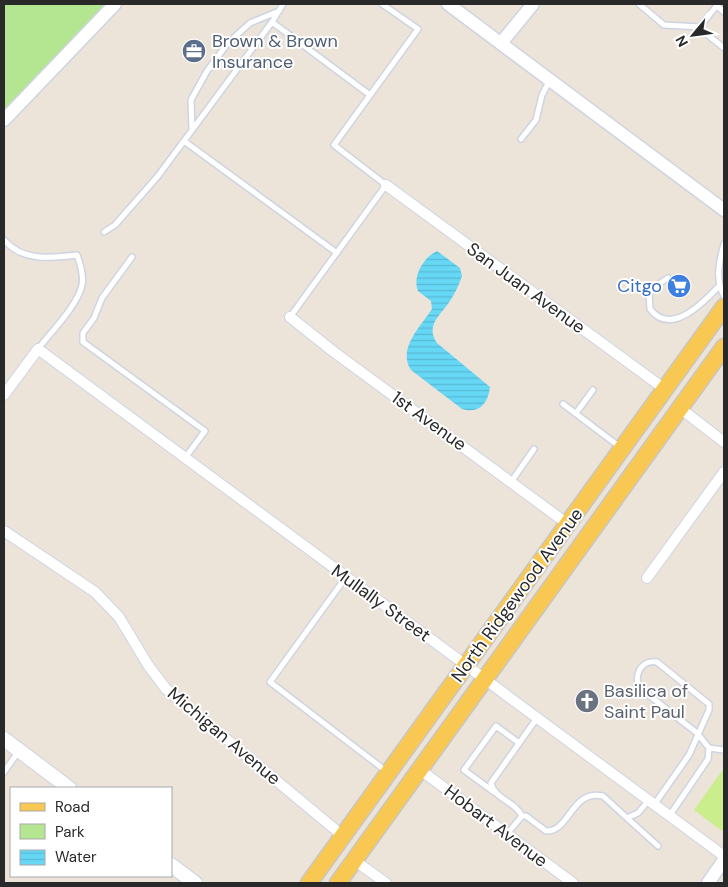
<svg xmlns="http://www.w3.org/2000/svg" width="728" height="887" viewBox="0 0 728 887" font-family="'DM Sans',sans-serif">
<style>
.park{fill:#b4e692}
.pitch{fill:#cbee8d}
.water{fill:url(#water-rules)}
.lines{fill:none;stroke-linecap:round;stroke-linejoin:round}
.service-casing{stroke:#cfd4e3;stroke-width:8}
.minor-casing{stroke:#cfd4e3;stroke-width:12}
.tertiary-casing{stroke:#cfd4e3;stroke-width:15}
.secondary-casing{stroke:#cfd4e3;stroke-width:16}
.primary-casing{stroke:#c7c7c7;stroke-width:19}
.service{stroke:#fff;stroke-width:5}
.minor{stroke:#fff;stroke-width:10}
.tertiary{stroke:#fff;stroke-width:12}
.secondary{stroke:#fff;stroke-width:14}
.primary{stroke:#f8c853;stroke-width:16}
.labels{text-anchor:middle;stroke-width:4;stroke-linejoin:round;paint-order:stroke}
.service-label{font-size:18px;fill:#4e5e75;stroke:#fff;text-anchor:start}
.shop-label{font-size:18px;fill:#366cbe;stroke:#fff;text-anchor:end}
.street-label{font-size:18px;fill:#292929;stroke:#fff}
.worship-label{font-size:18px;fill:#5b616d;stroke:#fff;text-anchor:start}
</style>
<defs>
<pattern id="water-rules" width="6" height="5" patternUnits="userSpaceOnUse" patternTransform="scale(1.25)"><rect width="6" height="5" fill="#66d7f5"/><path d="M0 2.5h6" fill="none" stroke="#58b9d2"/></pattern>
</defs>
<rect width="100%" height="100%" fill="#ece3d9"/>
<path class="park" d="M 4,4 L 115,4 L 4,120 Z"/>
<path class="pitch" d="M 724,768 L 724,828 L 722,831 L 694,810 Z"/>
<path class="water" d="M 437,251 L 460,268 L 462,276 C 459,285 455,293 450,301 C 440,316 425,325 437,343 L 490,387 C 488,403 480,414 462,409 L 411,370 C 397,349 421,326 432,309 L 431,301 L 418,291 C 412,276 424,257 437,251 Z"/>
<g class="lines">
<g class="service-casing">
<path id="service" d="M 639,4 L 664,25 L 700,27
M 718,4 L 699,28 L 724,48
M 717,6 L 724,12
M 272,22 L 370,95
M 192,130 L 191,100 L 207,71 L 228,43 L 250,23 L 279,11
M 521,139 L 536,120 L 542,95 L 550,80
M 184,141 L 337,253
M 104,232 L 115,225 L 158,176 L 272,22 L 283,4
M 4,240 C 23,262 51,258 77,255 C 80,263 84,275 82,285 C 78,305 51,332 38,349
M 724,244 C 719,262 715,279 724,296
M 132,257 L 102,298 L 94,318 L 83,333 L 83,342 L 205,431 L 185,458
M 668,278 L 657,285 L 649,293 L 650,309 C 671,337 704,302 719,286
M 290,317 L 386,185 L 334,145 L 418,29 L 382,4
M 563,404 L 620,447
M 576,413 L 593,390
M 511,482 L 534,449
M 346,577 L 270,682 L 386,771
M 709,748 L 724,750
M 4,772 L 19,751
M 494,792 L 464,770 L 496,726 L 519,743
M 654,805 L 689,755 L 709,710 L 709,704 L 657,662 C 641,659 632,677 641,689 L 697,733 L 709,748 L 708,759 L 670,815
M 522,816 C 516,802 494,799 491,783 L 537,718
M 627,818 L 658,846
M 507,834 L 522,816 L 526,816 L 546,831 C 570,832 571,789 603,796 L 627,818 L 638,813 L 649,800"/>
</g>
<g class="minor-casing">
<path id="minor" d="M 386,185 L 666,390
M 290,317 L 334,352 L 569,525
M 4,395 L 38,349 L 724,856
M 681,409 L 724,442
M 4,531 L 95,592 L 119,617 L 148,665 L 166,689 L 343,836
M 647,578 L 724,472
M 419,769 L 573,883
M 354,860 L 386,883"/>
</g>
<g class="tertiary-casing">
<path id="tertiary" d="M 448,4 L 724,210
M 501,43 L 533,4
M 4,120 L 115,4
M 708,883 L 724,860"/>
</g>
<g class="secondary-casing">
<path id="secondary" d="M 4,739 L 69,788
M 171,865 L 195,883"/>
</g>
<g class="primary-casing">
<path id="primary" d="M 309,883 L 724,307
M 338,883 L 724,347"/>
</g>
<use href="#service" class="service"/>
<use href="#minor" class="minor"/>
<use href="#tertiary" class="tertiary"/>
<use href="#secondary" class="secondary"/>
<use href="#primary" class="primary"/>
</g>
<defs>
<g id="office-disc" transform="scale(1.25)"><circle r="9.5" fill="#5c6f8a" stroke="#fff"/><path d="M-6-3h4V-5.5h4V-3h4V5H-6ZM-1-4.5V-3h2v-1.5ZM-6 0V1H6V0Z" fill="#fff"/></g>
<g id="supermarket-disc" transform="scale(1.25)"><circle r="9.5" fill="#3f7fe0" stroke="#fff"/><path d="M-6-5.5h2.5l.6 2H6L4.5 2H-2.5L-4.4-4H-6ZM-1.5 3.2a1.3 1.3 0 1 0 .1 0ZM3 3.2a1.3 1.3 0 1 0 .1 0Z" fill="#fff"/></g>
<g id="church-disc" transform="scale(1.25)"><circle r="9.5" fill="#6b7280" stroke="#fff"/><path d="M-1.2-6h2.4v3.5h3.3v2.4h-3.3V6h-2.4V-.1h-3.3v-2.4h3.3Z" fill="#fff"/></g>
</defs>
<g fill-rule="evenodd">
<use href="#office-disc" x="194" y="51"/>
<use href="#supermarket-disc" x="679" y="286"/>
<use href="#church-disc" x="587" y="701"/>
</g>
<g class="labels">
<g class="service-label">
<text x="212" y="47">Brown &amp; Brown<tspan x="212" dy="21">Insurance</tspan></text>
</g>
<g class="shop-label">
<text x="662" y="292">Citgo</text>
</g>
<g class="street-label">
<text transform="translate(526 288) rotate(36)" y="6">San Juan Avenue</text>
<text transform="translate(429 421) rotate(36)" y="6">1st Avenue</text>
<text transform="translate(517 595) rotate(-54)" y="6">North Ridgewood Avenue</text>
<text transform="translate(381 603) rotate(36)" y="6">Mullally Street</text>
<text transform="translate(224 736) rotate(40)" y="6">Michigan Avenue</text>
<text transform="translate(496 826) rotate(37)" y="6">Hobart Avenue</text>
</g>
<g class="worship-label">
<text x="604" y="697">Basilica of<tspan x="604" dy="21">Saint Paul</tspan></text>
</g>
</g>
<rect width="728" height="887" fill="none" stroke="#292929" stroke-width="10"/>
<rect x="10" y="787" width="162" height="90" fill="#ffffff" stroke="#a9a9a9"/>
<rect x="20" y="803" width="25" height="8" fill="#f8c853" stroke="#a9a9a9"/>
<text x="55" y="812" font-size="15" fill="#292929">Road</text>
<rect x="20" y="824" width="25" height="15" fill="#b4e692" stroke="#a9a9a9"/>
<text x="55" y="837" font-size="15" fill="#292929">Park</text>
<rect x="20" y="850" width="25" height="15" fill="url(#water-rules)" stroke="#a9a9a9"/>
<text x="55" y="862" font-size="15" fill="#292929">Water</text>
<g transform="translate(693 35) rotate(241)" stroke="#ffffff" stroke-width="4" paint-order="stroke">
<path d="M0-4L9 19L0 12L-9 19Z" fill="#292929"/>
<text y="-8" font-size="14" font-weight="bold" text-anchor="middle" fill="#292929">N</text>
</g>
</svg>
